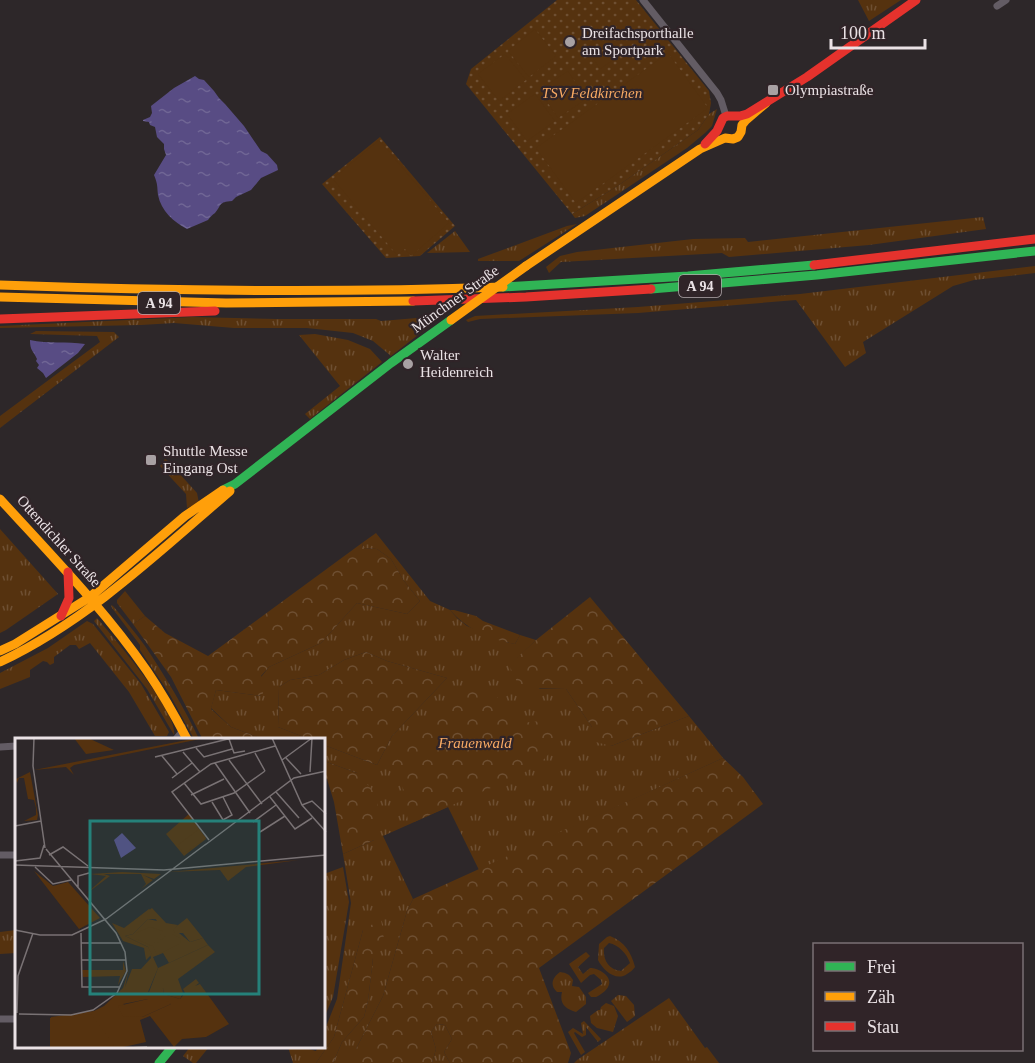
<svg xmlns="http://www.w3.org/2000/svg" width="1035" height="1063" viewBox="0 0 1035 1063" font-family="'Times New Roman',serif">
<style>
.grass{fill:url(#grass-tufts);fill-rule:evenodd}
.forest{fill:url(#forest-crowns)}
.park{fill:url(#park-dots)}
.garden{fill:#55320f}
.water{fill:url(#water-ripples)}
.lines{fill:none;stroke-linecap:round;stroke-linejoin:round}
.street{stroke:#635c64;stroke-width:7}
.fast{stroke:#30b455;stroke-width:9}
.slow{stroke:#ff9f0a;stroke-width:9}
.jam{stroke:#e5322d;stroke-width:9}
.slow-bridge{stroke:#ff9f0a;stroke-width:9}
.poi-dot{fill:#a8a1a3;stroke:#302428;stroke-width:2}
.labels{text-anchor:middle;stroke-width:4.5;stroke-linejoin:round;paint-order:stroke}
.shield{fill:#302428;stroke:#b2a9ac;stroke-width:1.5}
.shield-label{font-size:14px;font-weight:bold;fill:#eae2e5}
.poi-label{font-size:15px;fill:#eae2e5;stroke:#302428;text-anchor:start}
.park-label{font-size:15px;font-style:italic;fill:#f9aa63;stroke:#302428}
.street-label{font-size:15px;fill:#eae2e5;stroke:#302428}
.inset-road{fill:none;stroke:#797274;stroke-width:1.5}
.view{fill:#25817a;fill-opacity:0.15;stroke:#25817a;stroke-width:3}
.inset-edge{fill:none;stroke:#eae2e5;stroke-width:3}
</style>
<defs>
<pattern id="grass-tufts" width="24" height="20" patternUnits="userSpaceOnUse" patternTransform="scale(1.5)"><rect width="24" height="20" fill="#55320f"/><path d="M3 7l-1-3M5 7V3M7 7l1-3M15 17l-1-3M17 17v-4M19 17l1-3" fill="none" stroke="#6e4f32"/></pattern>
<pattern id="forest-crowns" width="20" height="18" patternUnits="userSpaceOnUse" patternTransform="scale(1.5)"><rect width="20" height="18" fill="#55320f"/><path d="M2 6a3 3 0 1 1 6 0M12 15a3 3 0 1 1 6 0" fill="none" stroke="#6e4f32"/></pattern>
<pattern id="park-dots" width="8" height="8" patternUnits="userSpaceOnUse" patternTransform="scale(1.5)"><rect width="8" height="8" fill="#55320f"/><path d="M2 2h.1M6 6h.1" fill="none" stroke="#6e4f32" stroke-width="1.8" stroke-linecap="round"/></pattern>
<pattern id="water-ripples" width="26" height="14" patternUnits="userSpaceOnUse" patternTransform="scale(1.5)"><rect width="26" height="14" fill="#584c84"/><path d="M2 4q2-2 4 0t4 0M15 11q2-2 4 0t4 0" fill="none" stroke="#706695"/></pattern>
</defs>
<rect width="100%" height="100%" fill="#2d2729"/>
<path class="grass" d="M 858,0 L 901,0 L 869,21 Z
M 717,109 L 712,126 L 705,133 L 687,148 L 585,216 L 575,218 L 572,214 L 616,187 L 698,130 L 709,114 Z
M 983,217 L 986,229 L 869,245 L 729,257 L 722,253 L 561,262 L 549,273 L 546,267 L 560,256 L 577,252 L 693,239 L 745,238 L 748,242 Z
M 577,224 L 519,261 L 478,261 L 478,259 L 567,226 Z
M 455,231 L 470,252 L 427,253 Z
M 1035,266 L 1035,273 L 974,280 L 953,286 L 863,342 L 866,353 L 845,367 L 796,300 L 638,313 L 480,319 L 468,322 L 466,320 L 475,316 L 638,307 L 800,294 Z
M 192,317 L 276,319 L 376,319 L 381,321 L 429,317 L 432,324 L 391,356 L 373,341 L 353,333 L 307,328 L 234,328 L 174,323 L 141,325 L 0,328 L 0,326 Z
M 36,331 L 114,332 L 119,337 L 0,428 L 0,416 L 100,342 L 97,336 L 30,334 Z
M 315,334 L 348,340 L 370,349 L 382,362 L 310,419 L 305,414 L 340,386 L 299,335 Z
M 165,459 L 167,460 L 197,493 L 199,503 L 187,508 L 186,494 L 160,466 Z
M 0,529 L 58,594 L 6,630 L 0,633 Z
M 376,533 L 430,601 L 450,610 L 457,618 L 467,626 L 506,642 L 515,644 L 520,635 L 536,640 L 510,665 L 540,689 L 566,689 L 592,727 L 611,746 L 689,716 L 723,758 L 479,870 L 448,807 L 383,836 L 413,899 L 407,911 L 383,996 L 356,1049 L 356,1063 L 333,1063 L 342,1042 L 364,1017 L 368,1001 L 373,958 L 363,930 L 334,1037 L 316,1063 L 293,1063 L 288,1047 L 301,1047 L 316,1051 L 318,1047 L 324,1046 L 324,1032 L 337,999 L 351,903 L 343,854 L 374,840 L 357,773 L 324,761 L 324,745 L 377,765 L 392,736 L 447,678 L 387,661 L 366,652 L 344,660 L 319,675 L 290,680 L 279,687 L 278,727 L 309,739 L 263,739 L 231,727 L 211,708 L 216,690 L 262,696 L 261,677 L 269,667 L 321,643 L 357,603 L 407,614 L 420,601 L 404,581 L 391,559 L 377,549 L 363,548 L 362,543 Z
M 125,591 L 145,616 L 133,624 L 117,603 L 117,600 Z
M 111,605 L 113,606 C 124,619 135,632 145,646 C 165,676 184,707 199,739 L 194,739 L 169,693 L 140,650 L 140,645 L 112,608 Z
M 97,618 C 113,637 179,713 174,735 L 147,689 L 94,621 Z
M 87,621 L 93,624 L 141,684 L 169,732 L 167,736 L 155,736 L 129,692 L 90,643 L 79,649 L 76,645 L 70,645 L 54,657 L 54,663 L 50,665 L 47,662 L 43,661 L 30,670 L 30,677 L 0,689 L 0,673 L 48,648 Z
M 343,867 L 349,902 L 333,997 L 324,1018 L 324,874 Z
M 16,930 L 16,953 L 0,954 L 0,932 Z
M 610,936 C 625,942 631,952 635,967 C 633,970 630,972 627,974 C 616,982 603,970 598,960 L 599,944 L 607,937 ZM 609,943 C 619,945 627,954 630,963 L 621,971 C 608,969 603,960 604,948 Z
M 586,952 L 590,956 L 578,967 L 583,974 L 590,968 C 598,968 614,976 608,987 C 606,991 600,995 596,997 L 591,997 L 588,993 L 602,984 L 601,980 L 594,974 L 590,975 L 581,983 L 569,964 Z
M 560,972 C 567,973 569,974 573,980 L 572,986 L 579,987 L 586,997 L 586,1004 L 576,1012 C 566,1009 559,1004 562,992 L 557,992 C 549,985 553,977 560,972 Z
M 618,995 L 626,996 L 634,1005 L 635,1016 L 627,1022 L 611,1001 Z
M 669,998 L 705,1048 L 707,1047 L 719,1063 L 574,1063 L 577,1060 Z
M 606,1003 L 614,1006 L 618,1016 L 613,1032 L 597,1028 L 591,1023 L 590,1016 L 598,1010 L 600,1010 L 601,1007 Z
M 584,1021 L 601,1039 L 598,1042 L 586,1027 L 586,1035 L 582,1037 L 575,1032 L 574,1033 L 585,1052 L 581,1055 L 568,1032 L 573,1028 L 583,1034 L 581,1023 Z
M 437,1024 L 445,1025 L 452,1039 L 444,1052 L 450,1063 L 432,1063 L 436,1049 L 431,1032 Z
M 190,1047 L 190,1046 L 209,1047 L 196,1063 L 193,1063 L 183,1056 Z"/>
<path class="forest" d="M 362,543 L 363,548 L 377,549 L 391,559 L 404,581 L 420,601 L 407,614 L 357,603 L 321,643 L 269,667 L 261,676 L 266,683 L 262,696 L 216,690 L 211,709 L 231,727 L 263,739 L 207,739 L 202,738 L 171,677 L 133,624 L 145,616 L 165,633 L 208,656 Z
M 590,597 L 689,716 L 611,746 L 592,741 L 592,727 L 566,689 L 520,688 L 509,665 L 536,640 Z
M 450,610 L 454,610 L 476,616 L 483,621 L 520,635 L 515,644 C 491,640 466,629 450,610 Z
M 366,652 L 387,661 L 447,678 L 392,736 L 377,765 L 324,745 L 324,739 L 309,739 L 278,727 L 279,687 L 290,680 L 319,675 L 344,660 Z
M 488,687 L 521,723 L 551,720 C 562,731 554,751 543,760 C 526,774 505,782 486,790 C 462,801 438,811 414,822 L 408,820 C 406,813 406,807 406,800 C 404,784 396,775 384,766 L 396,746 L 406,736 L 466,692 Z
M 723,758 L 743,777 L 763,804 L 539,968 L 571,1053 L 568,1063 L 450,1063 L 444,1052 L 452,1039 L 445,1025 L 437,1024 L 431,1032 L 436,1049 L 432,1063 L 356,1063 L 356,1049 L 383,996 L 407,911 L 413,899 Z
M 324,761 L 357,773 L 374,792 L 381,817 L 374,840 L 343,854 L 334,802 L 327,779 L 324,778 Z
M 381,919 L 385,946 L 373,958 L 368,1001 L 364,1017 L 342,1042 L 333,1063 L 316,1063 L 334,1037 L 363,930 Z"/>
<path class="park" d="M 557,0 L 636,0 L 709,91 L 711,103 L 709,114 L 698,130 L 616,187 L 572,214 L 466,84 L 471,69 Z
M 380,137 L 455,226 L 420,256 L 386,258 L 322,184 Z"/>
<path class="garden" d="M 535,29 L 556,56 L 529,77 L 508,51 Z
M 609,47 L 616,58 L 600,69 L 593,58 Z
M 668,53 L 708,108 L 576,203 L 536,148 Z
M 505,54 L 526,80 L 499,101 L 478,74 Z
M 568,71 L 586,99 L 558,118 L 539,90 Z
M 535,94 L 555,121 L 527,141 L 507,114 Z
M 379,140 L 449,223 L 411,256 L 405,249 L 397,255 L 333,179 Z"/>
<path class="water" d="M 195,76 L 199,79 L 204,80 L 214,91 L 219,98 L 225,104 L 244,126 L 261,151 L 267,154 L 277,165 L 278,170 L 261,178 L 251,190 L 236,197 L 232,201 C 218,202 222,205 215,213 C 212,215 210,217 208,220 L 187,229 C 174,222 161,211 158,195 C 157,186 158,185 154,175 L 166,155 L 164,149 L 164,144 L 157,137 L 155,127 L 150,125 L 149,122 L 143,121 L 143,120 L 150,117 L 152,113 L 151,106 L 174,88 Z
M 30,340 C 48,344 67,341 85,344 L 78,353 L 46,378 L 43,373 L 37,368 L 39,365 L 36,361 L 37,359 C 33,350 30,351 30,340 Z"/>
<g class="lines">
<path class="street" d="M 643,0 L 717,93 L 721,100 L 726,116
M 997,6 L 1006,0
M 176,739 L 181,733 L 182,727
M 0,747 L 16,746
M 0,855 L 16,855
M 0,1019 L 16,1019"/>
<path class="fast" d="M 503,287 L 688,276 L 814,265
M 651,289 L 817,275 L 1035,251
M 223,490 L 235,484 L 391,363 L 451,320
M 159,1063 L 173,1046"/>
<path class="slow" d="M 526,266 L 700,149 L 725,138 L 733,139 L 738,137 L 741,132 L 742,125 L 746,120 L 766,103
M 0,285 C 168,291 335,293 503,287
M 0,297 L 226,303 L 413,301
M 0,499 C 51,555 104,609 147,671 C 162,693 175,716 187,739
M 0,651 L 15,644 L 90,597 L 185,516 L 223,490
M 0,662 C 87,621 158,553 230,491"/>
<path class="jam" d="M 705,144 L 717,131 L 723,118 L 727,116 L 740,116 L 747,114 L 807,77 L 916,0
M 814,265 L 1035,239
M 413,301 L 526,297 L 651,289
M 0,319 L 215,311
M 61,616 L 69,598 L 68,572"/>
<path class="slow-bridge" d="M 451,320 L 526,266"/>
</g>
<g class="poi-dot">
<circle cx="570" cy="42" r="6"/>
<rect x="767" y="84" width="12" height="12" rx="3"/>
<circle cx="408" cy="364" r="6"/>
<rect x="145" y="454" width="12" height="12" rx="3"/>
</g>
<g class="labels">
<g class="shield">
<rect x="679" y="275" width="42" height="22" rx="4.5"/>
<rect x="138" y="292" width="42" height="22" rx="4.5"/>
</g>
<g class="shield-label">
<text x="700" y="291">A 94</text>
<text x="159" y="308">A 94</text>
</g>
<g class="poi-label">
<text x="582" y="38">Dreifachsporthalle<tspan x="582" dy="17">am Sportpark</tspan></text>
<text x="785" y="95">Olympiastraße</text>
<text x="420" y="360">Walter<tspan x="420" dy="17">Heidenreich</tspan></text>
<text x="163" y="456">Shuttle Messe<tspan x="163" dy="17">Eingang Ost</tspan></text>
</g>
<g class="park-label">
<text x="592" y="98">TSV Feldkirchen</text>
<text x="475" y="748">Frauenwald</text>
</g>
<g class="street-label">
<text transform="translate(455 299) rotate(-36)" y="5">Münchner Straße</text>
<text transform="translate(59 541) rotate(48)" y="5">Ottendichler Straße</text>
</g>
</g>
<g transform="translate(15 738)">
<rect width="310" height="310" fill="#2d2729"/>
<path d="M 59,0 L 73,0 L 99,12 L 71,16 ZM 284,122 L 231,129 L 213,143 L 205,132 L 153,134 ZM 19,133 L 38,148 L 53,144 L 85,180 L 64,191 ZM 75,136 L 107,134 L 146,136 L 139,141 L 128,137 L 138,142 L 126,151 L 131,146 L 126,136 L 89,136 L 95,138 L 71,156 L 91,138 ZM 137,170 L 151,185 L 163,187 L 159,191 L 175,204 L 188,200 L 193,207 L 154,225 L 148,215 L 138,219 L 143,230 L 133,254 L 148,250 L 149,256 L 165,261 L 170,255 L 168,251 L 181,241 L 184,245 L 180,248 L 185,246 L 214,286 L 191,299 L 167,301 L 159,309 L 135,278 L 125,282 L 131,304 L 104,310 L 36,310 L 36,279 L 79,273 L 89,268 L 108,250 L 114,231 L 110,249 L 117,231 L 126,231 L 136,220 L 133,209 L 110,198 L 118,196 L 133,181 L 142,183 L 134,172 ZM 133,261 L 156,266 L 127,279 L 108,266 ZM 108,223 L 111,233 L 103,247 L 105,238 L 68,239 L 67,232 L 108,232 Z" fill="#55320f" fill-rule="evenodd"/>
<path d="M 182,0 L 190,0 L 59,27 L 55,30 L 59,37 L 51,29 L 19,32 ZM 15,34 L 23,77 L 22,82 L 9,83 L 21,77 L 21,70 L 19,62 L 13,61 L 9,40 L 4,40 L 2,45 L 1,41 ZM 134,171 L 144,181 L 133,181 L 118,196 L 110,198 L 133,209 L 137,216 L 131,222 L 129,210 L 108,203 L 97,185 L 109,190 ZM 172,180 L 188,200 L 175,204 L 168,195 L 160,195 L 158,191 ZM 135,189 L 148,193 L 137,208 L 121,201 L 121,195 ZM 155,195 L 165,200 L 166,205 L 142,217 L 138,208 ZM 193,207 L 200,214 L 163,241 L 168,255 L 165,261 L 149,256 L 148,250 L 144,257 L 133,257 L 143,230 ZM 133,261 L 149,261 L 156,266 L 127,279 L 108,278 L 103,268 Z" fill="#55320f"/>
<path d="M 174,76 L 191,101 L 169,118 L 151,96 ZM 76,276 L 99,307 L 35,310 L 35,280 Z" fill="#55320f"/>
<path d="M 184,91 L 191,100 L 169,116 L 163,107 Z" fill="#55320f"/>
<path d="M 107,95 L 121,110 L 106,120 L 99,102 Z" fill="#584c84"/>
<path class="inset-road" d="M 19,0 L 18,28 L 30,110M 257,0 L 287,67 L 311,94M 214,1 L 219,15 L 230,13M 181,10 L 189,19 L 217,11M 168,14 L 185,34M 240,15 L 250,33M 147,18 L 162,36M 140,19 L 217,0M 271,20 L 286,36M 214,22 L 247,66M 267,22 L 297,0M 200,25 L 235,75M 295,34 L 297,0M 157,40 L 177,25M 169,45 L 186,66 L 219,55 L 250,33M 261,54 L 284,80M 176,57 L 209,41M 255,59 L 280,91 L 297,80M 197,64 L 208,82 L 217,77 L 208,59M 287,67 L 297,63 L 311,76M 238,84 L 261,67M 0,88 L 26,83M 245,94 L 270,78M 194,102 L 157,54 L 196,26 L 260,8M 190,107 L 279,40 L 311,33M 34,117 L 48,109 L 73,128M 0,123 L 25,120 L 29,107M 0,127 L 149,132 L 311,117M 20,129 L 38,146 L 56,142M 63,150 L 63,138 L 74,135M 91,181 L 191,106M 0,192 L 25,197 L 57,197 L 91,181M 66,195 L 67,249 L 105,249M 66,205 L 106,205M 66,222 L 111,222M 2,275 L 3,238 L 18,195M 4,276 L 56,277 L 78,272 L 102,255 L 112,233 L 110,214 L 101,195 L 31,111M 114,310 L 132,309"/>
<path class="view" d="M 75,83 L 244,83 L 244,256 L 75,256 Z"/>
<rect width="310" height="310" class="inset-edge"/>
</g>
<rect x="813" y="943" width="210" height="108" fill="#302428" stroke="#7a7074" stroke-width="1.5"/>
<rect x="825" y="962" width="30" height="9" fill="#30b455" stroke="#7a7074" stroke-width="1.5"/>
<text x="867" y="973" font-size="18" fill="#eae2e5">Frei</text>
<rect x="825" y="992" width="30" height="9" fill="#ff9f0a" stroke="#7a7074" stroke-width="1.5"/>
<text x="867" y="1003" font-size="18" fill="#eae2e5">Zäh</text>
<rect x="825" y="1022" width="30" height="9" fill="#e5322d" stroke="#7a7074" stroke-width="1.5"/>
<text x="867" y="1033" font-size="18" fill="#eae2e5">Stau</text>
<path d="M831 39v9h94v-9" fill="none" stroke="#eae2e5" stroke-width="3"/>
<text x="840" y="39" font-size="18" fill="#eae2e5" stroke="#302428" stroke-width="4.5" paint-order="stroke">100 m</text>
</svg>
